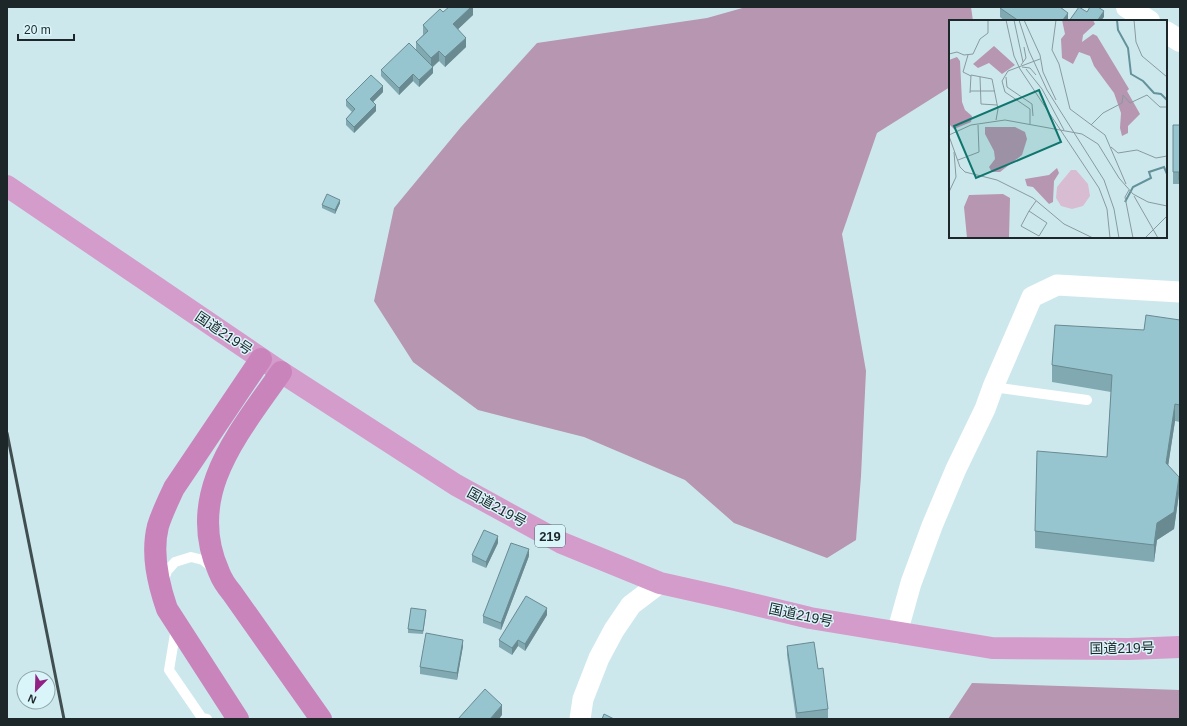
<svg xmlns="http://www.w3.org/2000/svg" width="1187" height="726" viewBox="0 0 1187 726" font-family="Arial,'Noto Sans JP',sans-serif">
<style>
.forest{fill:#b696b0}
.lines{fill:none;stroke-linecap:round;stroke-linejoin:round}
.service{stroke:#fff;stroke-width:10}
.minor{stroke:#fff;stroke-width:21}
.secondary{stroke:#fff;stroke-width:22}
.trunk{stroke:#d49cca;stroke-width:22}
.motorway{stroke:#c984bc;stroke-width:22}
.rail{stroke:#404e50;stroke-width:3}
.wall{fill:#81a9b2}
.shaded-wall{fill:#698a91}
.building{fill:#96c5cf;stroke:#698a91}
.labels{text-anchor:middle;stroke-width:3;stroke-linejoin:round;paint-order:stroke}
.shield{fill:#daf5fa;stroke:#566568;stroke-width:1}
.shield-label{font-size:13px;font-weight:bold;fill:#1d2729}
.street-label{font-size:14px;fill:#1d2729;stroke:#daf5fa}
.inset-river{fill:none;stroke:#63929b;stroke-width:2}
.inset-road{fill:none;stroke:#879b9f;stroke-width:1}
.view{fill:#0f766e;fill-opacity:0.15;stroke:#0f766e;stroke-width:2}
.inset-edge{fill:none;stroke:#1d2729;stroke-width:2}
</style>
<rect width="100%" height="100%" fill="#cde8ed"/>
<path class="forest" d="M 746,7 L 971,7 L 973,21 L 950,21 L 950,87 L 877,133 L 842,234 L 866,371 L 861,476 L 856,540 L 827,558 L 734,523 L 685,480 L 584,437 L 478,410 L 413,362 L 374,301 L 394,208 L 461,127 L 537,43 L 707,18 Z
M 972,683 L 1180,690 L 1180,719 L 948,719 Z"/>
<g class="lines">
<path class="service" d="M 993,387 L 1087,400
M 163,582 L 167,571 L 175,562 L 191,557 L 203,560 L 213,568
M 176,628 L 169,670 L 202,718 L 207,719"/>
<path class="minor" d="M 897,633 L 911,583 L 932,526 L 956,469 L 985,409 L 993,387 L 1032,297 L 1057,285 L 1180,292
M 580,719 L 583,699 L 599,658 L 614,630 L 631,605 L 660,583"/>
<path class="secondary" d="M 1127,7 L 1149,21
M 1166,32 L 1180,41"/>
<path class="trunk" d="M 7,186 L 281,372 L 456,485 L 562,543 L 660,583 L 727,598 L 810,618 L 992,648 L 1129,649 L 1180,647"/>
<path class="motorway" d="M 281,372 C 239,433 184,494 219,572 C 222,580 227,587 232,593 L 321,719
M 238,719 L 167,609 C 158,583 151,554 158,526 C 162,513 168,501 174,488 L 261,359"/>
<path class="rail" d="M 7,433 L 64,719"/>
</g>
<path class="wall" d="M 473,7 L 473,15 L 458,29 L 466,47 L 445,67 L 439,61 L 433,67 L 433,73 L 419,87 L 413,81 L 399,95 L 381,76 L 381,70 L 416,50 L 416,42 L 423,35 L 423,25 L 443,12 Z
M 1000,8 L 1068,21 L 1005,21 L 1000,17 Z
M 383,92 L 373,102 L 376,111 L 354,133 L 346,125 L 346,119 L 352,112 L 346,106 L 346,100 Z
M 1173,125 L 1180,125 L 1180,192 L 1179,192 L 1179,184 L 1173,184 Z
M 340,203 L 335,214 L 322,208 L 322,205 Z
M 1180,320 L 1180,422 L 1175,421 L 1168,465 L 1179,494 L 1174,529 L 1157,540 L 1154,562 L 1035,548 L 1035,531 L 1107,457 L 1111,392 L 1052,382 L 1052,365 L 1144,330 Z
M 498,543 L 486,568 L 472,562 L 472,555 Z
M 529,556 L 501,630 L 483,623 L 483,616 Z
M 426,613 L 423,634 L 408,633 L 408,629 Z
M 547,615 L 525,651 L 518,646 L 512,655 L 499,647 L 499,640 Z
M 463,646 L 457,680 L 420,674 L 420,667 Z
M 787,646 L 818,669 L 828,709 L 828,718 L 821,719 L 796,719 L 787,655 Z"/>
<path class="shaded-wall" d="M 471,7 L 473,7 L 473,15 L 453,34 L 453,24 Z
M 1104,11 L 1104,17 L 1101,21 L 1097,21 Z
M 1068,13 L 1068,21 L 1062,21 Z
M 466,38 L 466,47 L 445,67 L 445,57 Z
M 439,51 L 439,61 L 431,68 L 431,58 Z
M 433,67 L 433,73 L 419,87 L 419,80 Z
M 413,74 L 413,81 L 399,95 L 399,88 Z
M 383,86 L 383,92 L 370,105 L 370,99 Z
M 376,105 L 376,111 L 354,133 L 354,127 Z
M 340,200 L 340,203 L 335,214 L 335,210 Z
M 1175,404 L 1175,421 L 1166,480 L 1166,463 Z
M 1179,477 L 1179,494 L 1174,529 L 1157,540 L 1154,562 L 1154,545 L 1157,523 Z
M 498,536 L 498,543 L 486,568 L 486,562 Z
M 529,549 L 529,556 L 501,630 L 501,623 Z
M 547,608 L 547,615 L 525,651 L 525,644 Z
M 463,640 L 463,646 L 457,680 L 457,673 Z
M 518,640 L 518,646 L 512,655 L 512,648 Z
M 502,705 L 502,715 L 499,719 L 490,719 Z"/>
<path class="building" d="M 449,7 L 471,7 L 453,24 L 466,38 L 445,57 L 439,51 L 431,58 L 416,42 L 428,31 L 423,25 L 440,9 L 443,12 Z
M 1001,7 L 1060,7 L 1068,13 L 1062,21 L 1019,21 L 1000,8 Z
M 1079,7 L 1087,12 L 1090,7 L 1098,7 L 1104,11 L 1097,21 L 1069,21 Z
M 409,43 L 433,67 L 419,80 L 413,74 L 399,88 L 381,70 Z
M 371,75 L 383,86 L 370,99 L 376,105 L 354,127 L 346,119 L 355,109 L 346,100 Z
M 1173,125 L 1180,125 L 1180,180 L 1179,180 L 1179,172 L 1173,172 Z
M 327,194 L 340,200 L 335,210 L 322,205 Z
M 1146,315 L 1180,320 L 1180,405 L 1175,404 L 1166,463 L 1179,477 L 1174,512 L 1157,523 L 1154,545 L 1035,531 L 1037,451 L 1107,457 L 1112,375 L 1052,365 L 1055,325 L 1144,330 Z
M 484,530 L 498,536 L 486,562 L 472,555 Z
M 511,543 L 529,549 L 501,623 L 483,616 Z
M 526,596 L 547,608 L 525,644 L 518,640 L 512,648 L 499,640 Z
M 411,608 L 426,610 L 423,631 L 408,629 Z
M 426,633 L 463,640 L 457,673 L 420,667 Z
M 814,642 L 818,669 L 823,668 L 828,709 L 797,713 L 787,646 Z
M 485,689 L 502,705 L 490,719 L 458,719 Z
M 604,714 L 614,719 L 602,719 Z"/>
<g class="labels">
<rect class="shield" x="535" y="525" width="30" height="22" rx="3"/>
<g class="shield-label">
<text x="550" y="541">219</text>
</g>
<g class="street-label">
<text transform="translate(224 333) rotate(34)" y="5">国道219号</text>
<text transform="translate(497 507) rotate(29)" y="5">国道219号</text>
<text transform="translate(801 615) rotate(12)" y="5">国道219号</text>
<text transform="translate(1122 648) rotate(-1)" y="5">国道219号</text>
</g>
</g>
<g transform="translate(949 20)">
<rect width="218" height="218" fill="#cde8ed"/>
<path d="M 122,150 L 127,150 L 139,164 L 141,176 L 134,186 L 123,189 L 112,186 L 107,178 L 108,167 Z" fill="#d8bcd2"/>
<path d="M 113,0 L 144,0 L 146,4 L 134,15 L 133,22 L 144,14 L 148,16 L 180,69 L 178,71 L 191,94 L 179,106 L 179,113 L 173,116 L 171,108 L 172,93 L 165,73 L 145,46 L 141,36 L 130,32 L 124,44 L 113,38 L 112,19 L 116,14 ZM 45,26 L 66,45 L 53,54 L 40,43 L 29,48 L 24,44 ZM 8,37 L 11,41 L 13,82 L 16,90 L 23,96 L 22,102 L 5,109 L 0,104 L 0,40 ZM 36,107 L 66,107 L 76,112 L 78,119 L 73,135 L 51,152 L 43,152 L 40,147 L 46,139 L 45,131 L 36,114 ZM 108,148 L 110,153 L 105,161 L 104,182 L 100,184 L 84,167 L 78,166 L 76,159 L 100,155 ZM 54,174 L 61,178 L 60,218 L 18,218 L 15,187 L 20,175 Z" fill="#b696b0"/>
<path class="inset-river" d="M 168,0 L 169,10 L 179,28 L 182,54 L 194,61 L 205,73 L 212,74 L 218,80M 176,182 L 184,167 L 202,158 L 200,152 L 215,147 L 218,154"/>
<path class="inset-road" d="M 57,0 L 65,36 L 71,49 L 150,168 L 158,189 L 161,218M 65,0 L 74,42M 70,0 L 80,31 L 98,70 L 155,160 L 165,189 L 170,218M 75,0 L 91,35 L 94,52 L 107,80M 107,0 L 103,30 L 110,44 L 121,89 L 156,115 L 177,164M 185,0 L 187,22 L 193,36 L 218,57M 0,34 L 8,32 L 15,35 L 24,34 L 31,19 L 39,13 L 39,0M 19,35 L 14,52 L 22,56M 72,45 L 77,38 L 75,27M 73,47 L 81,48 L 87,55M 77,49 L 93,69 L 115,110M 31,57 L 32,84 L 48,85M 57,57 L 58,67 L 83,84 L 84,96M 21,71 L 46,71M 21,73 L 22,55 L 43,59 L 49,89 L 47,100M 81,104 L 81,89 L 56,72 L 53,61 L 59,51 L 91,39M 142,105 L 154,93 L 173,83 L 174,75 L 181,83 L 198,75 L 211,87 L 218,87M 0,115 L 22,105 L 56,100 L 133,114 L 149,124 L 170,158 L 184,174 L 199,182 L 218,186M 0,116 L 11,147 L 16,152 L 48,160 L 84,178 L 115,204 L 144,218M 162,127 L 169,133 L 188,130 L 207,138 L 218,136M 9,140 L 30,132 L 29,105M 180,170 L 176,177 L 184,218M 0,172 L 7,157 L 5,132M 185,176 L 209,218M 80,191 L 98,203 L 90,216 L 72,206 ZM 80,191 L 87,181M 196,218 L 218,196"/>
<path class="view" d="M 90,70 L 112,122 L 27,158 L 5,106 Z"/>
<rect width="218" height="218" class="inset-edge"/>
</g>
<rect width="1187" height="726" fill="none" stroke="#1d2729" stroke-width="16"/>
<g transform="translate(36 690) rotate(203)"><circle r="19" fill="#daf5fa" stroke="#8ea3a6"/>
<path d="M0-3L7 15L0 10L-7 15Z" fill="#912284"/>
<text y="-6" font-size="11" font-weight="bold" text-anchor="middle" fill="#1d2729">N</text>
</g>
<path d="M18 34v6h56v-6" fill="none" stroke="#1d2729" stroke-width="2"/>
<text x="24" y="34" font-size="12" fill="#1d2729" stroke="#daf5fa" stroke-width="3" paint-order="stroke">20 m</text>
</svg>
